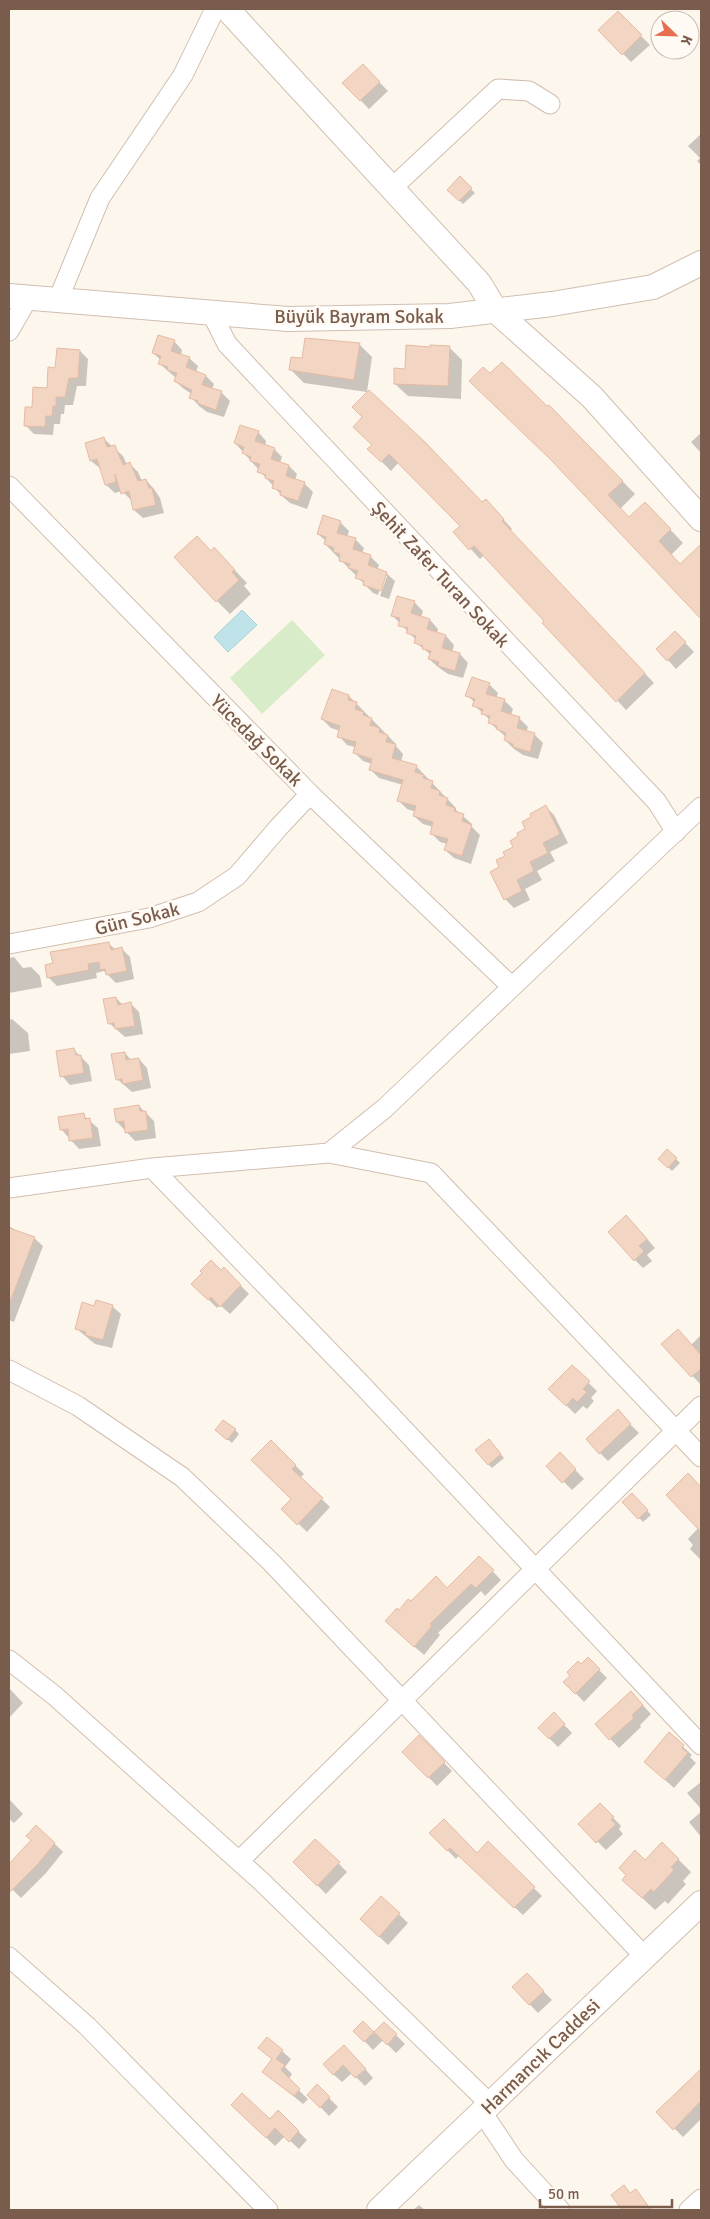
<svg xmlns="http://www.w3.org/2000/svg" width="710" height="2219" viewBox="0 0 710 2219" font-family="Signika,sans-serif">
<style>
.green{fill:#d8ecc9}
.water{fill:#bfe3e8;stroke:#a5d3da}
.shadow{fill:#0003}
.building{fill:#f3d5c3;stroke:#e6bba3}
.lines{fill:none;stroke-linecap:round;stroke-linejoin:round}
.minor-casing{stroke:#d1beb0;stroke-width:21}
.tertiary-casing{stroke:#d1beb0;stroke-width:26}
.minor{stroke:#fff;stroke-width:19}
.tertiary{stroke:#fff;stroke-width:24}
.labels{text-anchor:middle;stroke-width:5;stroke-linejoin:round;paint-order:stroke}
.street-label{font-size:19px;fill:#7a5c4d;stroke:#fffaf3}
</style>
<rect width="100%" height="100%" fill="#fdf6ec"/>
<path class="green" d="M 292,620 L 325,655 L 262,714 L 230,678 Z"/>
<path class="water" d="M 242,610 L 257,625 L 228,652 L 214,637 Z"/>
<path class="shadow" d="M 618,13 L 650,45 L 631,62 L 600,30 Z
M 362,65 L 388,91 L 369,109 L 344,83 Z
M 701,134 L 701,165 L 697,161 L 700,158 L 688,146 Z
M 460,178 L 475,193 L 463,204 L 449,190 Z
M 174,341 L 182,350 L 181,355 L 189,358 L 198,366 L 196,372 L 206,376 L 214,384 L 212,389 L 221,392 L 230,401 L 224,417 L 207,412 L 199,406 L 191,397 L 192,394 L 184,389 L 175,381 L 176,378 L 160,364 L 161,360 L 153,353 Z
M 359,344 L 372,357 L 367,392 L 304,383 L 291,370 L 303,360 Z
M 449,347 L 462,360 L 461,399 L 408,396 L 395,384 L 406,370 L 431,348 Z
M 80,351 L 88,359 L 86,386 L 77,386 L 73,405 L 65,405 L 64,414 L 61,414 L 60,424 L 54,424 L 53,435 L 34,434 L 26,426 L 34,409 L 48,389 L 56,369 Z
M 258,432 L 266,441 L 265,446 L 274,449 L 282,457 L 280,463 L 289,466 L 297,474 L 295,480 L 304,483 L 313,492 L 307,509 L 290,503 L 282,496 L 235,443 Z
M 701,433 L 701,453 L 691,442 Z
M 104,439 L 123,456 L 127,465 L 130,464 L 138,472 L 142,481 L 146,480 L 154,489 L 160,498 L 164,513 L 143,518 L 134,510 L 132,501 L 122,491 L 115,493 L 106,485 L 101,469 L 91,461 L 86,444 Z
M 373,445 L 495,510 L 512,529 L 510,531 L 654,683 L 626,710 L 484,555 L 480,559 L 455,532 L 461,526 L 399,462 L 391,471 L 369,449 Z
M 590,448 L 635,494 L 620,509 L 629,519 L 645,503 L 683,543 L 671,555 L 681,566 L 697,550 L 701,554 L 701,618 L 555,463 Z
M 340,522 L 349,531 L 347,537 L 355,539 L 364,548 L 362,554 L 370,556 L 379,565 L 377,570 L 386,573 L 395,581 L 389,599 L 380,596 L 387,576 L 384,576 L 378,595 L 373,593 L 325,544 L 326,541 L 318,534 Z
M 211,552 L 227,562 L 247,583 L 244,586 L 251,594 L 230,614 L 217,601 Z
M 414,602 L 423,611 L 421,618 L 430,620 L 438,629 L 437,634 L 446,636 L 454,645 L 452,652 L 460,654 L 468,663 L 463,678 L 448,674 L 438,667 L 429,659 L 431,655 L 415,642 L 416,640 L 392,615 Z
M 675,632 L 694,652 L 676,669 L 658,649 Z
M 489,684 L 498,693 L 496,698 L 504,700 L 513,709 L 511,715 L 519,718 L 528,727 L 526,732 L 534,734 L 543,743 L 538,759 L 523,755 L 514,749 L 505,740 L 506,737 L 489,722 L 490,720 L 474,705 L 475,703 L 467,695 Z
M 333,690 L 349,696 L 396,744 L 396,746 L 403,754 L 401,762 L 416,766 L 456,808 L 456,810 L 472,824 L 471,826 L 480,835 L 471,864 L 454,858 L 445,850 L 447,844 L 440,842 L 431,833 L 433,827 L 423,824 L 414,816 L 416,812 L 407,809 L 399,801 L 403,785 L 379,778 L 370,769 L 372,764 L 363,761 L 354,752 L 355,747 L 347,745 L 339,736 L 340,731 L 331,728 L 322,719 Z
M 546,807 L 554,815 L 568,843 L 550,852 L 555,861 L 537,871 L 542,880 L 525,889 L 530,900 L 514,908 L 505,899 L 492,872 L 501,868 L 507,856 Z
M 108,943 L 116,950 L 122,949 L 130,957 L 134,979 L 116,983 L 104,971 L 96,973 L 97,978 L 57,986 L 48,977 Z
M 14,957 L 23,968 L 31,967 L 40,976 L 42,987 L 9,993 L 9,958 Z
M 116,998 L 123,1005 L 131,1004 L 139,1012 L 143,1034 L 125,1037 L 109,1023 Z
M 12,1019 L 28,1033 L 30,1051 L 9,1054 L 9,1020 Z
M 74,1050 L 89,1065 L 92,1081 L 70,1085 L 62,1076 Z
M 125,1053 L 132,1061 L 139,1059 L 147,1068 L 151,1088 L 132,1092 L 117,1079 Z
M 139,1106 L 154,1121 L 156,1138 L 135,1141 L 117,1122 Z
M 83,1115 L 98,1128 L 101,1146 L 79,1149 L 61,1129 Z
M 668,1151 L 680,1163 L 672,1171 L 660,1159 Z
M 635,1225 L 655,1248 L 647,1255 L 652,1261 L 643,1268 L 635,1260 Z
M 9,1226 L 20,1233 L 34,1238 L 43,1246 L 14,1322 L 9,1320 Z
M 224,1269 L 249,1294 L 230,1314 L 220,1305 L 217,1308 L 193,1284 Z
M 112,1306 L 121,1314 L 112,1348 L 95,1344 L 77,1329 Z
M 701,1335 L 701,1385 L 663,1344 L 691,1345 Z
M 572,1367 L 597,1391 L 591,1398 L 594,1401 L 587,1409 L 583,1406 L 575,1414 L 550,1389 Z
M 626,1420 L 639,1433 L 608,1461 L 600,1453 Z
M 235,1430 L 239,1434 L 232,1443 L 221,1434 Z
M 271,1441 L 304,1474 L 300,1478 L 330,1507 L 307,1532 L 283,1509 L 292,1499 Z
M 493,1445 L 504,1458 L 492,1468 L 488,1464 Z
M 560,1454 L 584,1479 L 572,1490 L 548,1466 Z
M 632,1494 L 651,1515 L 643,1522 L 624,1502 Z
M 701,1525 L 701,1560 L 690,1549 L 693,1545 L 688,1539 Z
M 479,1557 L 501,1580 L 485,1596 L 481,1591 L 438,1633 L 440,1635 L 424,1655 L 395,1630 L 411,1603 L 447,1589 Z
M 588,1659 L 607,1678 L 584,1702 L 565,1682 Z
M 9,1688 L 23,1703 L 9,1718 Z
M 639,1701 L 651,1714 L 640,1725 L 641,1727 L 619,1748 L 596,1724 Z
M 554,1714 L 572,1733 L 558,1747 L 539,1728 Z
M 669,1734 L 692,1755 L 690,1757 L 696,1763 L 674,1788 L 654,1770 Z
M 419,1737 L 452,1771 L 437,1786 L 404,1752 Z
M 701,1782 L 701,1809 L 687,1793 Z
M 9,1799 L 23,1814 L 14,1823 L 9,1819 Z
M 600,1804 L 621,1826 L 619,1829 L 623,1834 L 606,1850 L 580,1824 Z
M 701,1812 L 701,1837 L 689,1822 Z
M 431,1833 L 477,1854 L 488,1843 L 542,1896 L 523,1915 L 459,1855 L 456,1859 Z
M 315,1840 L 347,1872 L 326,1894 L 294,1862 Z
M 33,1841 L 54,1843 L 63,1852 L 46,1873 L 21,1898 L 9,1886 L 9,1866 Z
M 678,1859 L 691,1872 L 683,1881 L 686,1884 L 668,1904 L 665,1901 L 655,1910 L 637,1893 L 645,1862 Z
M 382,1898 L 408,1923 L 388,1945 L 370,1928 Z
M 526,1974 L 552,2000 L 538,2013 L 513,1987 Z
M 363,2023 L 374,2034 L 384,2023 L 405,2044 L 396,2053 L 383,2040 L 373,2050 L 355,2031 Z
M 260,2048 L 282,2051 L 291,2059 L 285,2067 L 292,2074 L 288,2080 L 308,2099 L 303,2104 L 264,2072 L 273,2060 Z
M 353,2055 L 373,2078 L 365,2086 L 352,2073 L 342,2082 L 333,2074 Z
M 698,2073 L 701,2076 L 701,2119 L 683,2137 L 658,2112 Z
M 317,2086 L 338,2107 L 329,2116 L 309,2095 Z
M 232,2105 L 270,2120 L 278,2112 L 307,2140 L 299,2149 L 285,2136 L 275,2146 Z
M 624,2187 L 631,2194 L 636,2191 L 652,2210 L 624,2210 L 613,2195 Z
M 419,2205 L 425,2210 L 413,2210 Z"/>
<path class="building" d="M 618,11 L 642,35 L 622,55 L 598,30 Z
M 363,64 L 380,82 L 360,101 L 342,83 Z
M 460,176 L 472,188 L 459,201 L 447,190 Z
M 158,335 L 175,340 L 171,351 L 190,357 L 186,367 L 206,375 L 202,385 L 222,391 L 216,410 L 197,403 L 198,401 L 189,398 L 192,390 L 174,381 L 177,373 L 167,370 L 168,367 L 158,364 L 161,356 L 152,353 Z
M 305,338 L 360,343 L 354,380 L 289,370 L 291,357 L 302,358 Z
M 406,345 L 430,347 L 430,345 L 450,346 L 448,386 L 394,384 L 394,368 L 405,369 Z
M 57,348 L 80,350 L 78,378 L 69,378 L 65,397 L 56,397 L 56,406 L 53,406 L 52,416 L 46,416 L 45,427 L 24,426 L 25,407 L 32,407 L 33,387 L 47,388 L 48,367 L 55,368 Z
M 502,362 L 547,406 L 549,405 L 623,481 L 608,495 L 629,517 L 645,502 L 671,529 L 659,541 L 680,564 L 701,544 L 701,619 L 551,460 L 469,381 L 483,367 L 490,373 Z
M 369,390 L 425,442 L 482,502 L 486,499 L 504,519 L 502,521 L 645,673 L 616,702 L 542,623 L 544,621 L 474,546 L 469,550 L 453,532 L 460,526 L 389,454 L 381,462 L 367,449 L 372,445 L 353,427 L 362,417 L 352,407 Z
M 240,425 L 259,431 L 255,441 L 275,448 L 271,459 L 289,465 L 286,476 L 305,482 L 298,501 L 280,495 L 281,491 L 272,488 L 274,481 L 265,478 L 266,475 L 257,472 L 260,464 L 250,461 L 251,457 L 242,453 L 244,447 L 234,443 Z
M 104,437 L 107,447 L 115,445 L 123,465 L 130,462 L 138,481 L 146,479 L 149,488 L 152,488 L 156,505 L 133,510 L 129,491 L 121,494 L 115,474 L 116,482 L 105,485 L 97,459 L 90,461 L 85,443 Z
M 323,515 L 341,521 L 337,533 L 356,538 L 353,549 L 371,555 L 368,565 L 387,572 L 381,591 L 363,585 L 364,581 L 355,578 L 358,571 L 348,568 L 350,564 L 339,561 L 340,554 L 333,552 L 334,548 L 324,544 L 326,537 L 317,534 Z
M 197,536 L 211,551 L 214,547 L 235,570 L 232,572 L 239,580 L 216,602 L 174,557 Z
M 397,596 L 415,601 L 411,613 L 430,619 L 427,629 L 446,635 L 442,648 L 460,653 L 455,671 L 438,666 L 439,662 L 428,659 L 431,651 L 422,649 L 423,646 L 414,643 L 416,636 L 406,633 L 408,628 L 398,626 L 400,618 L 391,616 Z
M 675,631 L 686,642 L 667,661 L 656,649 Z
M 472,677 L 490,683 L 486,694 L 505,699 L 501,711 L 520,717 L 517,728 L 535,733 L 530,752 L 513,747 L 513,744 L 504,740 L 506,733 L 496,729 L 497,726 L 488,723 L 490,716 L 481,714 L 483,709 L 472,706 L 475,699 L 465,696 Z
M 332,689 L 349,695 L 348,700 L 357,702 L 355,709 L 364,712 L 363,715 L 372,718 L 370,725 L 380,728 L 379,732 L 388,735 L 386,742 L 396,744 L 392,758 L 417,765 L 415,772 L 424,775 L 423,778 L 433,781 L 431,788 L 440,791 L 439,795 L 448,798 L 446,805 L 455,808 L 454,811 L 464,814 L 462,821 L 472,825 L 462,856 L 444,850 L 448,839 L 430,834 L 433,822 L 413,816 L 416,806 L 397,801 L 403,780 L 369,770 L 372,759 L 353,753 L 356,742 L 337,737 L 340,726 L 321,719 Z
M 546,805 L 560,834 L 543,843 L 548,853 L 530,862 L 534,871 L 517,880 L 522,891 L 504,900 L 490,872 L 499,867 L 496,860 L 505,856 L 503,852 L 513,847 L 510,841 L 518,836 L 517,833 L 525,829 L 522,822 L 531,817 L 530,814 Z
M 109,942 L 111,950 L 122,947 L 127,971 L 106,975 L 105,969 L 100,970 L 99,962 L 88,964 L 89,970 L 47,978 L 45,965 L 53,963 L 50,952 Z
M 116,997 L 118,1005 L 131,1002 L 135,1026 L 115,1029 L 114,1023 L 108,1024 L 103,999 Z
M 74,1048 L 76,1055 L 81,1055 L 84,1073 L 60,1077 L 56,1051 Z
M 125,1052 L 126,1060 L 139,1058 L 143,1080 L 123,1084 L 122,1079 L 116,1080 L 111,1054 Z
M 139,1105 L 140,1111 L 146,1111 L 148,1130 L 125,1133 L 124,1121 L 116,1122 L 114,1109 Z
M 84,1113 L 85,1119 L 90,1118 L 93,1138 L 69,1141 L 68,1129 L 60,1130 L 58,1117 Z
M 667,1149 L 677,1158 L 668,1168 L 658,1159 Z
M 626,1215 L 647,1239 L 639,1246 L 644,1251 L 634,1261 L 608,1232 Z
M 9,1228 L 35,1237 L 10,1302 L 9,1302 Z
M 211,1260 L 221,1270 L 224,1267 L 241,1285 L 220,1307 L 211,1297 L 208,1300 L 191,1284 L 202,1273 L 200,1271 Z
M 96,1300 L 113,1305 L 103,1340 L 85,1335 L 86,1332 L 75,1329 L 82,1302 L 94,1306 Z
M 678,1329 L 701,1355 L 701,1369 L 691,1377 L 661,1344 Z
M 572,1365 L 590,1381 L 583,1389 L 587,1392 L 577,1402 L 573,1398 L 566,1406 L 548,1389 Z
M 618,1409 L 631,1424 L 599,1454 L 586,1439 Z
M 223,1420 L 236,1429 L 227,1440 L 215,1430 Z
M 489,1439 L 501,1454 L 488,1465 L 475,1450 Z
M 271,1440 L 296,1465 L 292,1469 L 323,1498 L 297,1525 L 281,1509 L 291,1499 L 251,1460 Z
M 560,1452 L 576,1469 L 562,1483 L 546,1466 Z
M 688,1473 L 701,1487 L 701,1532 L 666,1495 Z
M 632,1493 L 648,1510 L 638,1519 L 622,1502 Z
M 479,1556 L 494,1570 L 476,1588 L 471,1584 L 430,1624 L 432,1626 L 414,1647 L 385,1621 L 397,1608 L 399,1610 L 408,1599 L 411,1601 L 436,1576 L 447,1588 Z
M 588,1657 L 600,1669 L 575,1694 L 563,1682 L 570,1676 L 567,1672 L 578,1661 L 581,1664 Z
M 631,1691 L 643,1705 L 632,1715 L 634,1718 L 609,1740 L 595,1724 Z
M 554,1712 L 565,1724 L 549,1739 L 538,1728 Z
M 669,1732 L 684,1745 L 682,1748 L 688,1753 L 665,1780 L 644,1762 Z
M 419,1735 L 445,1762 L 428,1778 L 402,1752 Z
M 600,1803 L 614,1817 L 611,1820 L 616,1824 L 596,1843 L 578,1824 Z
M 444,1819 L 477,1853 L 488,1841 L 535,1887 L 514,1908 L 450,1848 L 447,1851 L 429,1833 Z
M 36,1825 L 55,1843 L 38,1864 L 9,1893 L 9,1864 L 31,1840 L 26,1836 Z
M 315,1839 L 340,1862 L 317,1886 L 293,1862 Z
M 662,1842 L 679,1859 L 671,1867 L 674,1870 L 654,1892 L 651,1889 L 642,1898 L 622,1880 L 626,1875 L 619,1868 L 635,1850 L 645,1860 Z
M 381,1896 L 400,1913 L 379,1937 L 360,1919 Z
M 527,1973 L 544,1991 L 529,2005 L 512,1987 Z
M 363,2021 L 374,2032 L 364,2042 L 353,2031 Z
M 384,2022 L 397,2034 L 387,2045 L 374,2032 Z
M 267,2037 L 283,2050 L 276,2059 L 285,2065 L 281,2070 L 300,2089 L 294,2096 L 262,2072 L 272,2059 L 258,2048 Z
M 344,2045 L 366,2069 L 355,2078 L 343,2065 L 333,2075 L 323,2064 Z
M 701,2069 L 701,2101 L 673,2130 L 656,2112 Z
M 317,2084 L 330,2097 L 320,2108 L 307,2095 Z
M 242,2093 L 270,2119 L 278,2110 L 299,2131 L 289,2142 L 275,2128 L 266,2138 L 231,2105 Z
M 624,2185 L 630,2193 L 636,2189 L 651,2210 L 622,2210 L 611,2195 Z"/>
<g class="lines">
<g class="minor-casing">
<path id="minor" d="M 392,188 L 498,89 L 529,91 L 550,104
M 58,300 L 100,198 L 183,75 L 215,9
M 211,312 L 227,344 L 657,802 L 676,832
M 9,331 L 28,298
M 9,486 L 310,794 L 512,987
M 9,944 L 149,918 L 198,902 L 237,876 L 278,828 L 310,794
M 329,1153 L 431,1173 L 701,1457
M 152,1168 L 361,1384 L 701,1745
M 9,1188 L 152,1168 L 329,1153 L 385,1108 L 701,807
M 9,1370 L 78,1406 L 182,1477 L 271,1562 L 645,1957
M 9,1660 L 55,1696 L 261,1881 L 490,2104
M 239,1861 L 701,1406
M 9,1957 L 87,2026 L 268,2210
M 482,2112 L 514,2160 L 560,2210
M 689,2210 L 701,2199"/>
</g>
<g class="tertiary-casing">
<path id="tertiary" d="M 227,9 L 479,283 L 496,311 L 592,397 L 701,519
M 9,296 L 288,319 L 450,316 L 552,304 L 653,287 L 701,263
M 379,2210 L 701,1903"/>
</g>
<use href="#minor" class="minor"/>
<use href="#tertiary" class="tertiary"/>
</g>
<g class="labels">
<g class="street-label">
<text x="359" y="323">Büyük Bayram Sokak</text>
<text transform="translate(441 574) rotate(47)" y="7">Şehit Zafer Turan Sokak</text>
<text transform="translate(257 740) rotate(45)" y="7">Yücedağ Sokak</text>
<text transform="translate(137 918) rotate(-14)" y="7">Gün Sokak</text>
<text transform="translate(540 2056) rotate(-44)" y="7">Harmancık Caddesi</text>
</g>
</g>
<rect width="710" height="2219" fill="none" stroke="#7a5c4d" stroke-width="20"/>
<g transform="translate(675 35) rotate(113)"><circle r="24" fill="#fffaf3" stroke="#cabbb1"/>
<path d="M0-4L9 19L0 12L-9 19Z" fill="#e76f51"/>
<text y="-8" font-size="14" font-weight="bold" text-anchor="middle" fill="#7a5c4d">K</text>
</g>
<path d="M540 2199v8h132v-8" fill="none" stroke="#7a5c4d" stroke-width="2.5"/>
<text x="548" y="2199" font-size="15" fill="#7a5c4d" stroke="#fffaf3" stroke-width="4" paint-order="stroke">50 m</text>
</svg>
